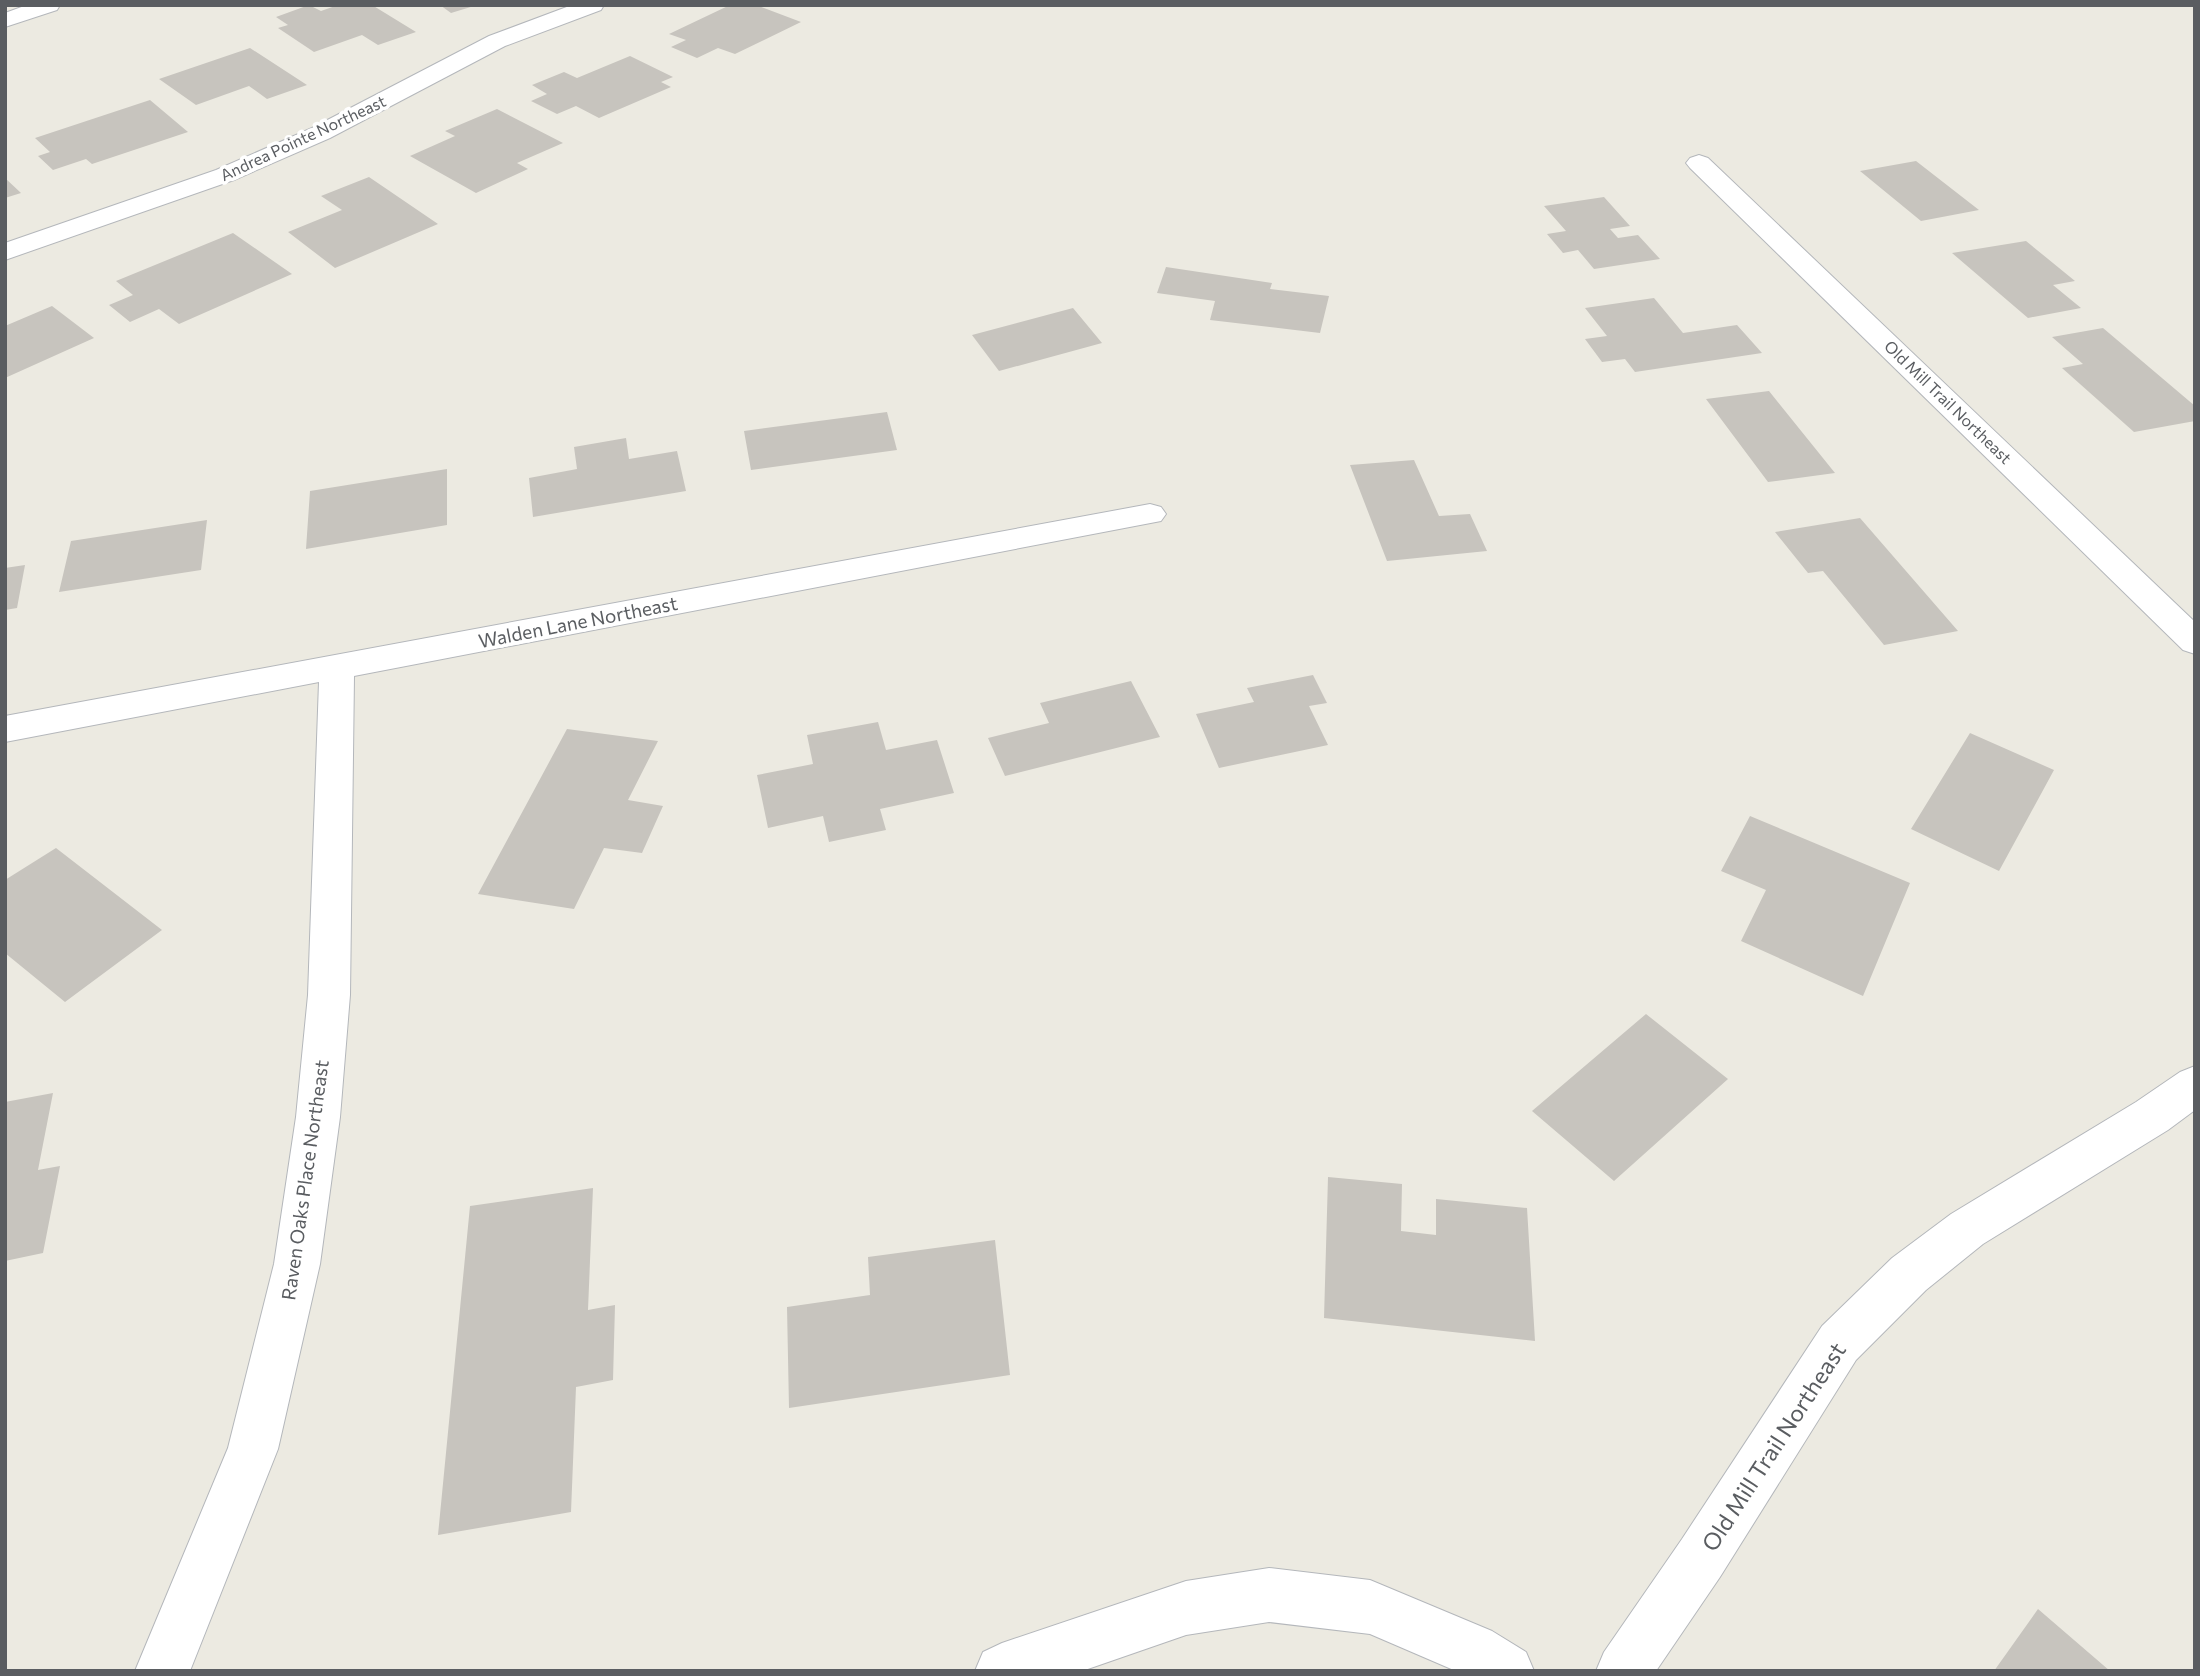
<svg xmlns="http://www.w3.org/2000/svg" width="2200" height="1676" viewBox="0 0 2200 1676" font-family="Commissioner,sans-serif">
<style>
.building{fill:#c7c4be}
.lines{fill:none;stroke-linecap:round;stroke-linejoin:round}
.minor-casing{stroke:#b4b7bb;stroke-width:2}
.tertiary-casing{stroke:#b4b7bb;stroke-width:2}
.minor{fill:#fff;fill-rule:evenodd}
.tertiary{fill:#fff;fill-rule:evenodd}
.labels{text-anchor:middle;stroke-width:7;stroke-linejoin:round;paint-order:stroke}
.far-street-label{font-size:16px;fill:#5a5d61;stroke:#fff}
.street-label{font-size:19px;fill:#5a5d61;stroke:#fff}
.near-street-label{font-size:23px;fill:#5a5d61;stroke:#fff}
</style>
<rect width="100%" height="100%" fill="#eceae1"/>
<path class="building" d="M 309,5 L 321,11 L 338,5 L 372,5 L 416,32 L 378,45 L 362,35 L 314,52 L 278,28 L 288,25 L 276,17 Z
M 440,5 L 474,5 L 474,6 L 451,13 Z
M 730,5 L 756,5 L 801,22 L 735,54 L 718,48 L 697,58 L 671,47 L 686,40 L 669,34 Z
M 250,48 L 307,85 L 267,99 L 249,86 L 196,105 L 159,79 Z
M 630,56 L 673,77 L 661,82 L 671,87 L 599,118 L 576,106 L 557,114 L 531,101 L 547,94 L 532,85 L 564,72 L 577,78 Z
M 150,100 L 188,132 L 92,164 L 86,159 L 53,170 L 38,156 L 50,152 L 35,138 Z
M 497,109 L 563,143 L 517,163 L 528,169 L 476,193 L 410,156 L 455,136 L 445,131 Z
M 1916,161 L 1979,210 L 1921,221 L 1860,171 Z
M 369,177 L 438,224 L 335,268 L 288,232 L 342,210 L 321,196 Z
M 5,178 L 21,193 L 5,198 Z
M 1604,197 L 1630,226 L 1610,229 L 1618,238 L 1638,235 L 1660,259 L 1594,269 L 1578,250 L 1563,253 L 1547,234 L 1566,231 L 1544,206 Z
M 233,233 L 292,274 L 179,324 L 159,309 L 130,322 L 109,305 L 133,295 L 116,281 Z
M 2026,241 L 2075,281 L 2053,285 L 2081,308 L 2028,318 L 1952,253 Z
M 1166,267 L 1272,283 L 1270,289 L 1329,296 L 1320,333 L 1210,320 L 1215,301 L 1157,293 Z
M 1654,298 L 1683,333 L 1737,325 L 1762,353 L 1635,372 L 1625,359 L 1602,362 L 1585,339 L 1607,336 L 1585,308 Z
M 52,306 L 94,338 L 5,378 L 5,326 Z
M 1073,308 L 1102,343 L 999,371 L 972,335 Z
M 2103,328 L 2195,406 L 2195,421 L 2134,432 L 2062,368 L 2083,364 L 2052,337 Z
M 1769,391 L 1835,473 L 1768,482 L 1706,399 Z
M 887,412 L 897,450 L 751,470 L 744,431 Z
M 626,438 L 629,459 L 677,451 L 686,491 L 533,517 L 529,478 L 577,469 L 574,447 Z
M 1414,460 L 1439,516 L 1470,514 L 1487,551 L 1387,561 L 1350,465 Z
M 447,469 L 447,525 L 306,549 L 310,491 Z
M 1860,518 L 1958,631 L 1884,645 L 1823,571 L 1808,573 L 1775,532 Z
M 207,520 L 201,570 L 59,592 L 71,541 Z
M 25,565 L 17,608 L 5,610 L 5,568 Z
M 1313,675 L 1327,703 L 1309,706 L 1328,745 L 1219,768 L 1196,714 L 1254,702 L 1247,688 Z
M 1131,681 L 1160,737 L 1005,776 L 988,738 L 1049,723 L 1040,703 Z
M 878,722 L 886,750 L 937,740 L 954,793 L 880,809 L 886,830 L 829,842 L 823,816 L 768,828 L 757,775 L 813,764 L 807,735 Z
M 567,729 L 658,741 L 628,800 L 663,806 L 642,853 L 604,848 L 574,909 L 478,894 Z
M 1970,733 L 2054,770 L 1999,871 L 1911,829 Z
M 1750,816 L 1910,883 L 1863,996 L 1741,941 L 1766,890 L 1721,871 Z
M 56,848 L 162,930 L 65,1002 L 5,953 L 5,880 Z
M 1646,1014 L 1728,1079 L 1614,1181 L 1532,1111 Z
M 53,1093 L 38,1170 L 60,1166 L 43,1253 L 5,1261 L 5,1102 Z
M 1328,1177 L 1402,1184 L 1401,1231 L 1436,1235 L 1436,1199 L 1527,1208 L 1535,1341 L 1324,1318 Z
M 593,1188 L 588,1310 L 615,1305 L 613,1380 L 576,1387 L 571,1512 L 438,1535 L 470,1206 Z
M 995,1240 L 1010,1375 L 789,1408 L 787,1307 L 870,1295 L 868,1257 Z
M 2038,1609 L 2110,1671 L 1994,1671 Z"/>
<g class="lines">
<g class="minor-casing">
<path id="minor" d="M 572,5 L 604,5 L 601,10 L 505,46 L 330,138 L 234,180 L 5,260 L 5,243 L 216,170 L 312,128 L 489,36 Z
M 1699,155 L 1708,158 L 2195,622 L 2195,654 L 2183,650 L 1690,168 L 1686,163 L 1690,158 Z
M 1150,504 L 1161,507 L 1166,514 L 1161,521 L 354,676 L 350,995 L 340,1117 L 320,1264 L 278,1449 L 190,1671 L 135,1671 L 228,1448 L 274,1264 L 296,1117 L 308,995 L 319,682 L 5,742 L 5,716 Z
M 2195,1066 L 2195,1110 L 2168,1130 L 1983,1244 L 1926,1290 L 1856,1360 L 1720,1577 L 1656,1671 L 1596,1671 L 1604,1652 L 1682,1539 L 1822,1326 L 1892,1258 L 1951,1214 L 2136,1102 L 2180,1072 Z
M 1269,1568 L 1370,1580 L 1492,1631 L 1526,1652 L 1534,1671 L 1456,1671 L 1370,1634 L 1269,1622 L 1186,1635 L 1082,1671 L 975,1671 L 983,1652 L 1002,1643 L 1186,1581 Z"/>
</g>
<g class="tertiary-casing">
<path id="tertiary" d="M 27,5 L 60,5 L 57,10 L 5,27 L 5,13 Z"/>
</g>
<use href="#minor" class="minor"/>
<use href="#tertiary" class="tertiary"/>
</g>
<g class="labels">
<g class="far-street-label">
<text transform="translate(303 138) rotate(-25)" y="6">Andrea Pointe Northeast</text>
<text transform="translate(1948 402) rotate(44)" y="6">Old Mill Trail Northeast</text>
</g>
<g class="street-label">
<text transform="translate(578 622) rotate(-11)" y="7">Walden Lane Northeast</text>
<text transform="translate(305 1180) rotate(-82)" y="7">Raven Oaks Place Northeast</text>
</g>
<g class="near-street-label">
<text transform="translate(1774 1447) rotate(-57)" y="8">Old Mill Trail Northeast</text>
</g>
</g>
<rect width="2200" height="1676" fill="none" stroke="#5a5d61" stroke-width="14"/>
</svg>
